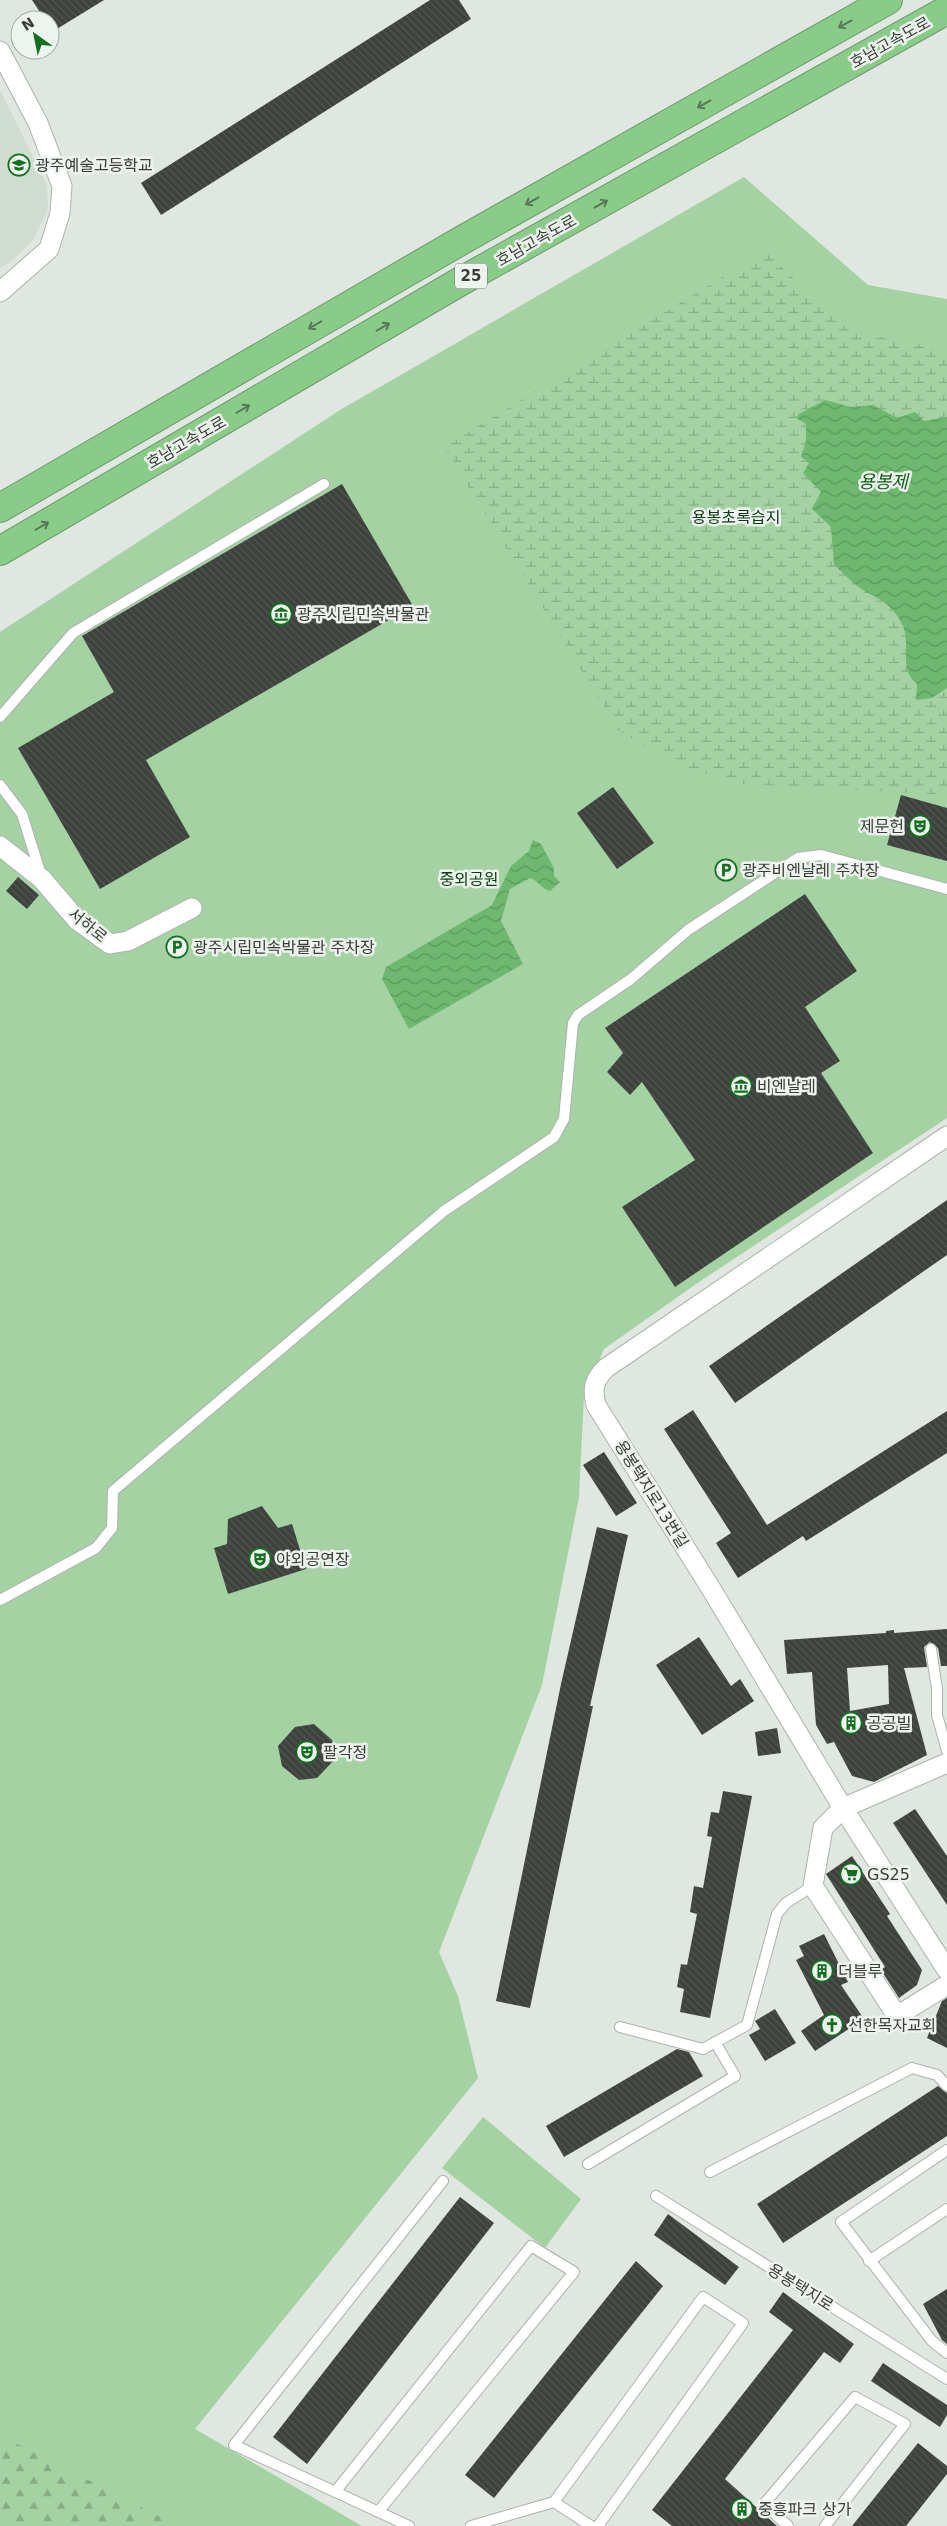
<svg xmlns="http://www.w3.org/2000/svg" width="947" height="2526" viewBox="0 0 947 2526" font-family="'DejaVu Sans','Noto Sans KR',sans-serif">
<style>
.built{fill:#d1dcd1}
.green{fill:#a4d2a3}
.forest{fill:url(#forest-firs)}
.wetland{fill:url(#wetland-marsh)}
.water{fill:url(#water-waves)}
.building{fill:url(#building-back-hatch);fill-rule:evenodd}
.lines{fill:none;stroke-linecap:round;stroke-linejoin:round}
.service-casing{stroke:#acb2ac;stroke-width:12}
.minor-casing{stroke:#acb2ac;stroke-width:21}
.motorway-casing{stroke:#6d9a6d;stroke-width:30}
.service{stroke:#fff;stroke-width:10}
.minor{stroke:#fff;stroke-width:19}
.motorway{stroke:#8c8;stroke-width:28}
.oneway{stroke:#597659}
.labels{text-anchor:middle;stroke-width:5;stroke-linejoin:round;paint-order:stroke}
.shield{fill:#edf3ed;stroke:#707470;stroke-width:1}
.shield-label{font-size:15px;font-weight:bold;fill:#3a3d3a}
.street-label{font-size:16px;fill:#3a3d3a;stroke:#edf3ed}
.poi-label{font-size:16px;fill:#3a3d3a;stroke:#edf3ed;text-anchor:start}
.park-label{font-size:16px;fill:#0a4010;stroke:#edf3ed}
.water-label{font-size:18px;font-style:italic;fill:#10601a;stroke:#edf3ed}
</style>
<defs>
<pattern id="forest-firs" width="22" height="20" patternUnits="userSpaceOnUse" patternTransform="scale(1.25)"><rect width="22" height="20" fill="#a4d2a3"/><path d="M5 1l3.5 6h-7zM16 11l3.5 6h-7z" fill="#87ac86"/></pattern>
<pattern id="wetland-marsh" width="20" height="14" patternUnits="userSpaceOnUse" patternTransform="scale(1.25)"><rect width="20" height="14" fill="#a4d2a3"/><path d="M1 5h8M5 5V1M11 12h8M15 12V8" fill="none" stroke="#87ac86"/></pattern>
<pattern id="water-waves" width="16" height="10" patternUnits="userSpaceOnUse" patternTransform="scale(1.25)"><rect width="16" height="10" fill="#6eb96f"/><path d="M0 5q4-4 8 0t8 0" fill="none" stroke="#5b985c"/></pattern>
<pattern id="building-back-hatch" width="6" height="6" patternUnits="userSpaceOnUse" patternTransform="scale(1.25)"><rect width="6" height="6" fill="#3d423d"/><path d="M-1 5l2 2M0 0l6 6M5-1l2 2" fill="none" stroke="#515651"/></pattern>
</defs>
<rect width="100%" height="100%" fill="#e0e6e0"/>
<path class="built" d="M 0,90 L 47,185 L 48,209 L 33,240 L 12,261 L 0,268 Z"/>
<path class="green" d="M 744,177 L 868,285 L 947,299 L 947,1118 L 696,1284 L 604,1349 L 584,1395 L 579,1497 L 542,1685 L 439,1952 L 458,1996 L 478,2078 L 195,2429 L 362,2526 L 0,2526 L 0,632 L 340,410 Z
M 483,2117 L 581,2199 L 545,2248 L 442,2168 Z"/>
<path class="forest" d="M 0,2435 L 178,2526 L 0,2526 Z"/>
<path class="wetland" d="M 765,251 L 849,331 L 947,350 L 947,795 L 743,784 L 674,765 L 618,730 L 444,447 Z"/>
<path class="water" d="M 825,400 L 851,407 L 873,405 L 897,418 L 915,412 L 924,421 L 947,417 L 947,688 L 932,698 L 916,700 L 917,684 C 898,670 911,644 903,626 C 892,603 880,600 860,588 C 851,582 843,572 834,565 L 831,527 L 812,509 L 821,492 L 803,473 L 809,463 L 801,457 L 806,441 L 806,424 L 796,418 L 799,414 Z
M 533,840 L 541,844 L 554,868 L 554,876 L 560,882 L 550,891 C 540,888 539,881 530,878 L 510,889 L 501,921 L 523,964 L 409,1029 L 382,979 L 386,967 L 492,905 L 511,866 L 529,851 Z"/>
<path class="building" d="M 32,0 L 104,0 L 52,32 L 50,20 L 45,20 Z
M 430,0 L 459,0 L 471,19 L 161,215 L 141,183 Z
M 342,484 L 413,606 L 146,760 L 190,837 L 100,889 L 18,748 L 114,692 L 82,636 Z
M 613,787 L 654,843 L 617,869 L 577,813 Z
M 901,795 L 947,808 L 947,861 L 887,845 Z
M 18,877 L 39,895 L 27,909 L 6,891 Z
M 805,894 L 857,971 L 805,1007 L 840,1061 L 821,1073 L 873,1153 L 675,1287 L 622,1207 L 695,1160 L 642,1082 L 630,1095 L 607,1072 L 623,1053 L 605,1028 Z
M 947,1200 L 947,1255 L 735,1403 L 709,1366 Z
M 693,1410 L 767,1525 L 947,1411 L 947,1453 L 806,1541 L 803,1536 L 738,1578 L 716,1543 L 731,1533 L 664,1429 Z
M 604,1452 L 637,1503 L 616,1516 L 583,1465 Z
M 262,1506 L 278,1528 L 292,1524 L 306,1569 L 228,1594 L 214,1548 L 227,1544 L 228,1519 Z
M 597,1527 L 628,1535 L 590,1706 L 593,1706 L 530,2008 L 496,2001 L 561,1684 Z
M 947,1629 L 947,1666 L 941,1666 L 938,1648 L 930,1642 L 924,1647 L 927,1667 L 904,1668 L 927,1755 L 874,1782 L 852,1776 L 834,1742 L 827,1744 L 816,1725 L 812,1672 L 787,1674 L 784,1640 L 886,1633 L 886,1631 L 894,1630 L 894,1633 ZM 888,1665 L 889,1704 L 850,1711 L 847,1668 Z
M 699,1637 L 731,1686 L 740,1679 L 754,1701 L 702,1735 L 656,1665 Z
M 314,1724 L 332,1740 L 336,1758 L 317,1778 L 299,1780 L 282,1766 L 278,1746 L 295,1727 Z
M 777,1728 L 781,1753 L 758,1756 L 755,1732 Z
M 723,1791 L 752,1796 L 710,2018 L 680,2012 L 684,1989 L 677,1987 L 681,1964 L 687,1965 L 697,1914 L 690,1912 L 694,1886 L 703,1888 L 712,1837 L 707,1836 L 711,1812 L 719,1813 Z
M 915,1809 L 947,1856 L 947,1905 L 893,1823 Z
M 852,1856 L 890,1914 L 887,1916 L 922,1970 L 917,1985 L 899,1998 L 881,1970 L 885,1967 L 826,1874 Z
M 824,1934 L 848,1982 L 841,1985 L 864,2019 L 815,2051 L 801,2031 L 824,2015 L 796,1960 L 804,1956 L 799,1946 Z
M 947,1998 L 947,2048 L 927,2038 L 942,2001 Z
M 775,2009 L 796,2043 L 765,2061 L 749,2035 L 760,2029 L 755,2021 Z
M 677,2049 L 689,2052 L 703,2076 L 564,2157 L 546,2126 Z
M 938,2086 L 947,2093 L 947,2136 L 783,2243 L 757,2204 Z
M 460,2197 L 494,2223 L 307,2464 L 273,2437 Z
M 668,2214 L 739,2267 L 725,2285 L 654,2235 Z
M 636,2261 L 663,2286 L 494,2498 L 465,2475 Z
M 947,2289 L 947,2344 L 942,2340 L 923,2304 Z
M 783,2292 L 854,2344 L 840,2363 L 824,2352 L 725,2479 L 777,2526 L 672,2526 L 652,2510 L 793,2330 L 769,2312 Z
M 883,2363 L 947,2405 L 947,2415 L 940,2427 L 871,2381 Z
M 918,2443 L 947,2466 L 947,2474 L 906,2526 L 852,2526 Z"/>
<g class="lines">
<g class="service-casing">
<path id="service" d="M 0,717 L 73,633 L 324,484
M 0,785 L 22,814 L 41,875
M 0,1600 L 96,1548 L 112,1528 L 113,1491 L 444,1211 L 554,1137 L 564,1119 L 573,1023 L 578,1015 L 631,979 L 688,930 L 798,858 L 821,855 L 947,889
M 931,1649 L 937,1689 L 937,1715 L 947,1751
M 620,2027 L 703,2049 L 747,2025 L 777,1914 L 786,1903 L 813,1886
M 947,2150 L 841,2222 L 932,2341 L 947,2353
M 588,2164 L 735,2076 L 715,2042
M 710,2172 L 912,2068 L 937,2075 L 947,2086
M 656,2196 L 947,2379
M 869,2261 L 947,2209
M 335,2492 L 531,2246 L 574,2272 L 378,2512
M 554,2502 L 703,2297 L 743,2323 L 598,2526
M 409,2526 L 234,2445 L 443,2181
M 471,2526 L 554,2502 L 591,2526
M 788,2526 L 764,2504 L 855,2397 L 905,2424 L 825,2526"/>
</g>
<g class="minor-casing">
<path id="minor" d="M 0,51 L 38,123 L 62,186 L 60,213 L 49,249 L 0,292
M 0,846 L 42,879 L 77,920 L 110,944 L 128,941 L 192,908
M 947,1136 L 606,1368 C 594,1380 592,1388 596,1405 L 710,1587 L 843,1808 L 947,1970
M 947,1763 L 843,1808 L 823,1828 L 813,1886 L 897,2016 L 947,1985"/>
</g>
<g class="motorway-casing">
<path id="motorway" d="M 0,508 L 464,239 L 888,0
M 0,551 L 456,284 L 947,10"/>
</g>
<use href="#service" class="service"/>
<use href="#minor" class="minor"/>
<use href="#motorway" class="motorway"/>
</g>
<defs><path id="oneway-shaft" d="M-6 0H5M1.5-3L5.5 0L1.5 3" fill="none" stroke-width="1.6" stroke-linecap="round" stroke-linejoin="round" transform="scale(1.25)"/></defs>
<g class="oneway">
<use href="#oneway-shaft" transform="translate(845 24) rotate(151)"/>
<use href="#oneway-shaft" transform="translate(704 104) rotate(151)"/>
<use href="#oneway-shaft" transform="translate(532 201) rotate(151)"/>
<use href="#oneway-shaft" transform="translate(601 204) rotate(-29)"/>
<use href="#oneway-shaft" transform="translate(315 325) rotate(150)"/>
<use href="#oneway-shaft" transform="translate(383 327) rotate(-30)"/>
<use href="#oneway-shaft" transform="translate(243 409) rotate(-30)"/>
<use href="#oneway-shaft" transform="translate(42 526) rotate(-30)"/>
</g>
<defs>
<g id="school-ring" transform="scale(1.125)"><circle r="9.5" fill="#edf3ed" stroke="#12701e" stroke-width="1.5"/><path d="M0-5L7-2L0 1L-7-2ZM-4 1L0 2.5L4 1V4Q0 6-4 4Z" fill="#12701e"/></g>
<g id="museum-ring" transform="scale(1.125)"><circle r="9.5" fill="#edf3ed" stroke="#12701e" stroke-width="1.5"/><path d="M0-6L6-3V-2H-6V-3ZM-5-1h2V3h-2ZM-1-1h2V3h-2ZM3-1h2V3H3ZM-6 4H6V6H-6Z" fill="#12701e"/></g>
<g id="theatre-ring" transform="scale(1.125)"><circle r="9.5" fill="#edf3ed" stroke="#12701e" stroke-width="1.5"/><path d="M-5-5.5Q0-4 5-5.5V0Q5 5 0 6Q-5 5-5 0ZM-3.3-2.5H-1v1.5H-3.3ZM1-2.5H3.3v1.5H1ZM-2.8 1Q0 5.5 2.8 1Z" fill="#12701e"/></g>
<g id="parking-ring" transform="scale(1.125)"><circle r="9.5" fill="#edf3ed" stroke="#12701e" stroke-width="1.5"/><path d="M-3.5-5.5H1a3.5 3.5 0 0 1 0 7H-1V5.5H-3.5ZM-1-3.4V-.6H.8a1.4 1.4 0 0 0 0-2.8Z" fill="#12701e"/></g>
<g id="building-ring" transform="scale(1.125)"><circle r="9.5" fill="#edf3ed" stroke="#12701e" stroke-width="1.5"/><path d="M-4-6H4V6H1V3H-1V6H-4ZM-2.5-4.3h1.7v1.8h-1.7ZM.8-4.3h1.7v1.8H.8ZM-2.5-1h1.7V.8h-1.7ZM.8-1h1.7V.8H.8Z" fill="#12701e"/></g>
<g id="supermarket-ring" transform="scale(1.125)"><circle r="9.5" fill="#edf3ed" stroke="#12701e" stroke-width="1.5"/><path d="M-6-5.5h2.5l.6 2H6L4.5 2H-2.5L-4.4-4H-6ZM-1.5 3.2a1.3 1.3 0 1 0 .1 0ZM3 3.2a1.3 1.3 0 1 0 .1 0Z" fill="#12701e"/></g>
<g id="church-ring" transform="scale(1.125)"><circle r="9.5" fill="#edf3ed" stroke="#12701e" stroke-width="1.5"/><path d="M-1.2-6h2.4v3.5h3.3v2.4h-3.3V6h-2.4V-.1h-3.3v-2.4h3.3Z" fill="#12701e"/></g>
</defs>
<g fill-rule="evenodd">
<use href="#school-ring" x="19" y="165"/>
<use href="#museum-ring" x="281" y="614"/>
<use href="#theatre-ring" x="920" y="826"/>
<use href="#parking-ring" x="726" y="870"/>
<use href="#parking-ring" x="177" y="947"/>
<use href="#museum-ring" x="741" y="1086"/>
<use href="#theatre-ring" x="260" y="1559"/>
<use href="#building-ring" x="851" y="1723"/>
<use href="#theatre-ring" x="307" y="1752"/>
<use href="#supermarket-ring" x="851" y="1874"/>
<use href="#building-ring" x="822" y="1971"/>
<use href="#church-ring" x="832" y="2025"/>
<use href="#building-ring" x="742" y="2509"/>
</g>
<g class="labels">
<rect class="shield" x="455" y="263.5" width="32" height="25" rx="4"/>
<g class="shield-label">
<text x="471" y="281">25</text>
</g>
<g class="street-label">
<text transform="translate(890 42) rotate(-29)" y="6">호남고속도로</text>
<text transform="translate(536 240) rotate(-29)" y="6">호남고속도로</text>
<text transform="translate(186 442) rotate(-30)" y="6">호남고속도로</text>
<text transform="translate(88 925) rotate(39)" y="6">서하로</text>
<text transform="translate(652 1494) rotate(58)" y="6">용봉택지로13번길</text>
<text transform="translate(801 2287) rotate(32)" y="6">용봉택지로</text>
</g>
<g class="poi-label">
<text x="35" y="171">광주예술고등학교</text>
<text x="297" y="620">광주시립민속박물관</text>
<text x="904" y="832" text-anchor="end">제문헌</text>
<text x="742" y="876">광주비엔날레 주차장</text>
<text x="193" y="953">광주시립민속박물관 주차장</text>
<text x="757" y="1092">비엔날레</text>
<text x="276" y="1565">야외공연장</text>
<text x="867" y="1729">공공빌</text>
<text x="323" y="1758">팔각정</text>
<text x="867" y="1880">GS25</text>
<text x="838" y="1977">더블루</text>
<text x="848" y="2031">선한목자교회</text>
<text x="758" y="2515">중흥파크 상가</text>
</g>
<g class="park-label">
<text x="736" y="523">용봉초록습지</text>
<text x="469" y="885">중외공원</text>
</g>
<g class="water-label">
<text x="883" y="488">용봉제</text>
</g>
</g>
<g transform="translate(35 35) rotate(327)"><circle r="24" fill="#edf3ed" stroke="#a5aaa5"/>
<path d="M0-4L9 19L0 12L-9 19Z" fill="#12701e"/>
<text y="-8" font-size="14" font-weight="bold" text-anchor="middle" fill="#3a3d3a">N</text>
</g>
</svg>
